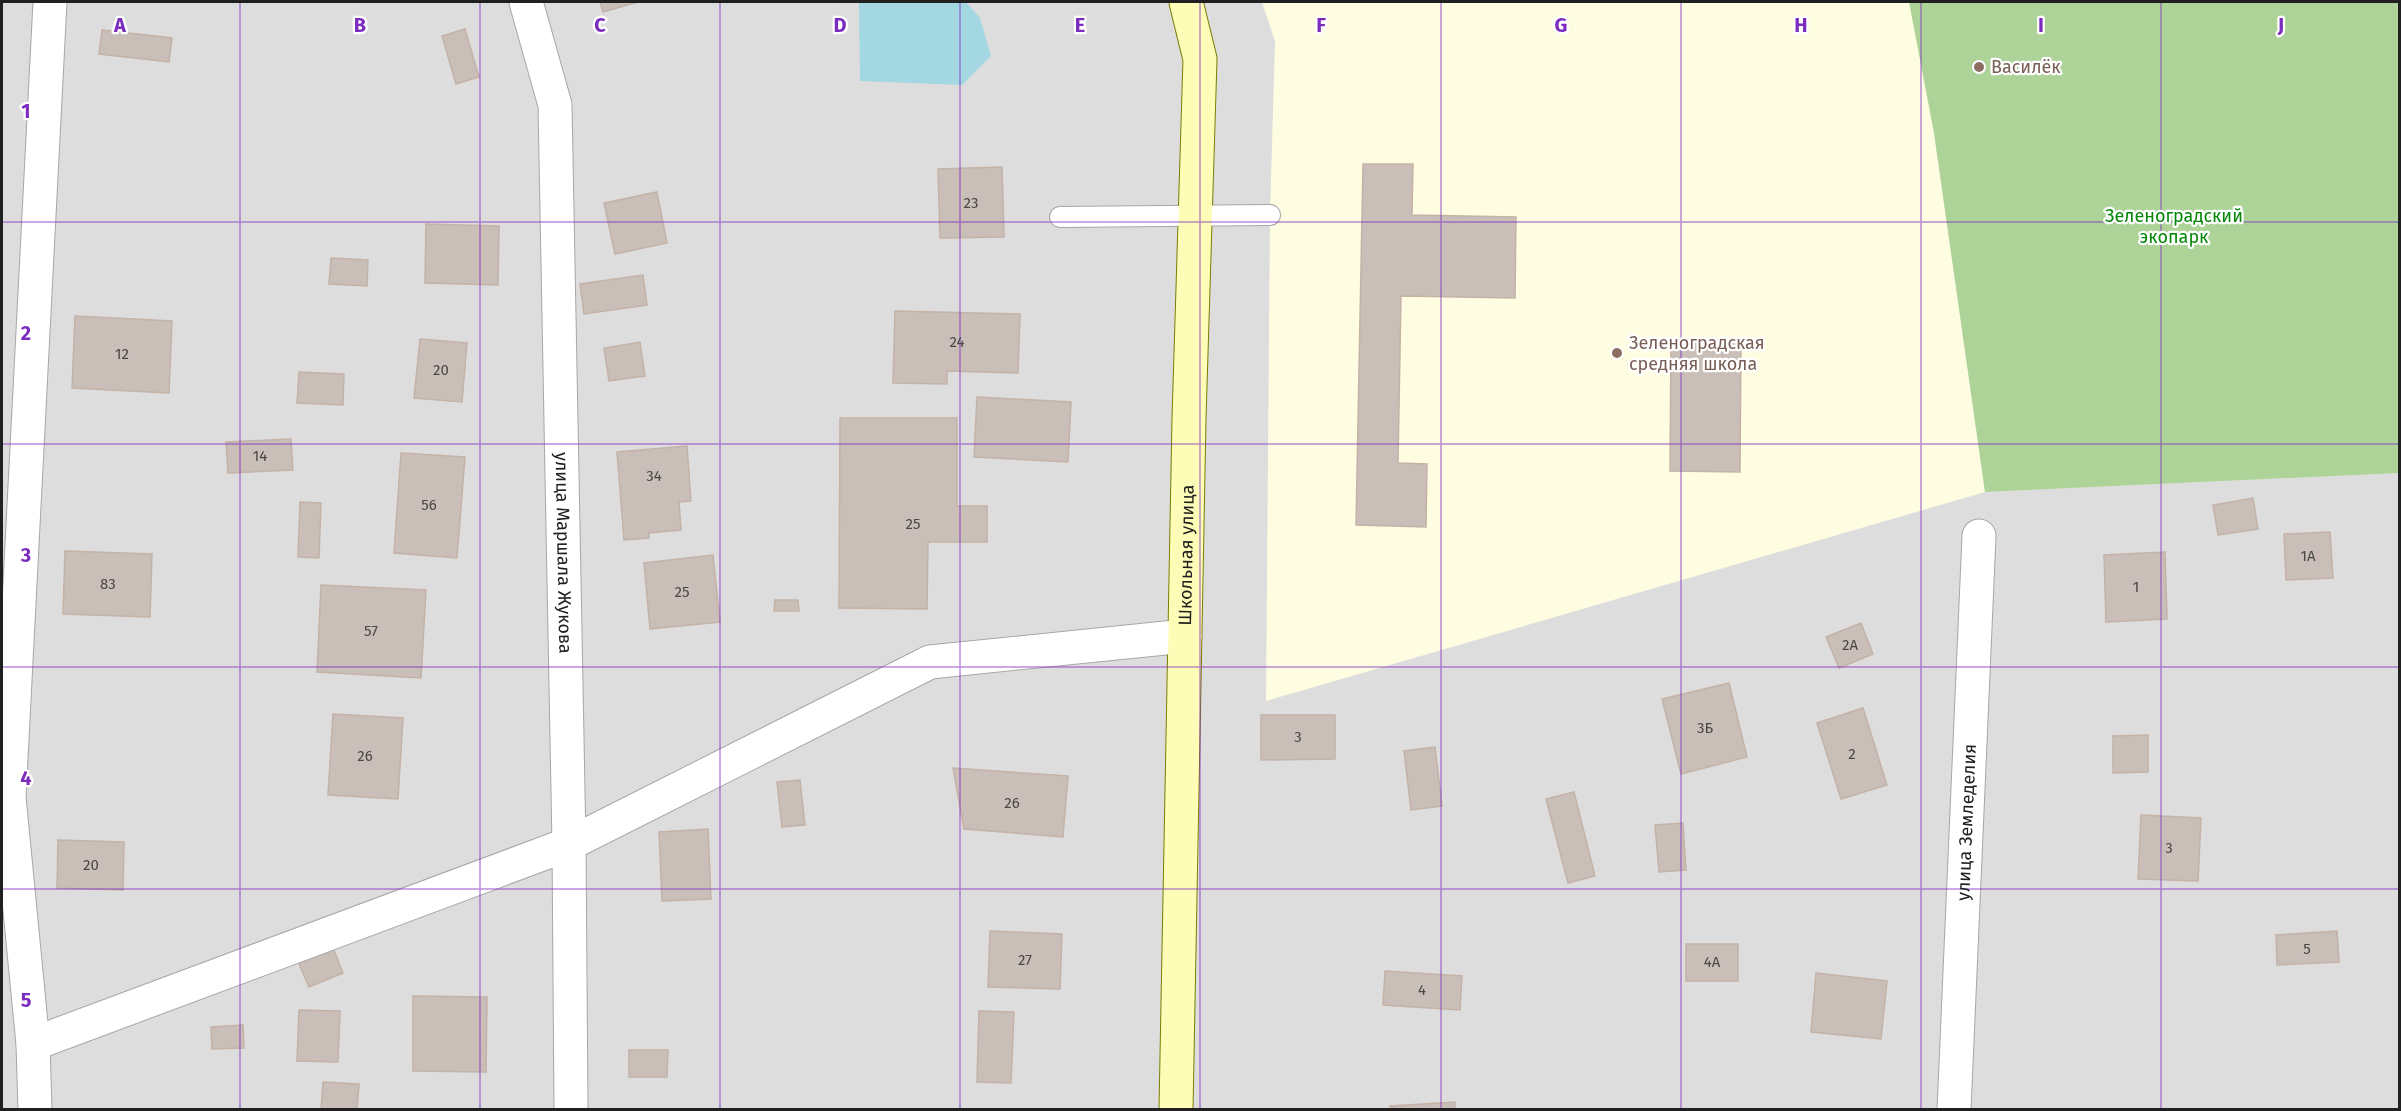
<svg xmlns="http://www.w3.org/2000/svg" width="2401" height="1111" viewBox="0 0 2401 1111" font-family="'Fira Sans',sans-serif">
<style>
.residential{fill:#dedddd}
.education{fill:#fffde1}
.forest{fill:#add398}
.water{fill:#a3d7e1}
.building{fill:#c9beb8;stroke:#c4b2a7;stroke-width:1.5}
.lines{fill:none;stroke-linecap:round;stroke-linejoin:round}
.lane-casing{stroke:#a7a7a7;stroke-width:22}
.street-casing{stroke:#a7a7a7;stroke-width:35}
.secondary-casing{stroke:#787e00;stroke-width:35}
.lane{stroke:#fff;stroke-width:20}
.street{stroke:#fff;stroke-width:33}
.secondary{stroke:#fefdb7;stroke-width:33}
.grid{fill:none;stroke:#7b2cbf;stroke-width:1.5;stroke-opacity:0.55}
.education-dot{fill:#8d6e63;stroke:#fff;stroke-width:2}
.labels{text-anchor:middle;stroke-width:4.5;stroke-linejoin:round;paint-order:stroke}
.number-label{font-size:15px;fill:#4a4846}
.education-label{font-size:18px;fill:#785e54;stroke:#fff;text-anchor:start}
.park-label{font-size:18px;fill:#048707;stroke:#fff}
.street-label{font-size:18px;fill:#202020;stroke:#fff}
.grid-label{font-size:20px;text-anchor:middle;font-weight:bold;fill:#7b2cbf;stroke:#fff;stroke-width:4.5;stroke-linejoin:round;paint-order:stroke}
</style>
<rect width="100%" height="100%" fill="#f1ece6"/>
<path class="residential" d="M 2,2 L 1909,2 L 1985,492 L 2399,473 L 2399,1109 L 2,1110 Z"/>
<path class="education" d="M 1262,2 L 2138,2 L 1934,133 L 1985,492 L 1266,701 L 1270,215 L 1275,41 Z"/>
<path class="forest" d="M 1909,2 L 2399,2 L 2399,473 L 1985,492 L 1934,133 Z"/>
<path class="water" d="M 859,2 L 966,2 L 980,18 L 991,56 L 962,85 L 860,81 Z"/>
<path class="building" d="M 600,2 L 638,2 L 603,12 Z
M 465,29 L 479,77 L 456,84 L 442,36 Z
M 102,30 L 172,38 L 169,62 L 99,54 Z
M 1363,164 L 1413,164 L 1412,215 L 1516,217 L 1515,298 L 1401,296 L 1398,463 L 1427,464 L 1426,527 L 1356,525 Z
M 1002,167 L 1004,237 L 940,238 L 938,169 Z
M 657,192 L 667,243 L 615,254 L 604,203 Z
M 426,224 L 499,226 L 498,285 L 425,283 Z
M 331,258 L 368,260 L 367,286 L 329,284 Z
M 643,275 L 647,305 L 584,314 L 580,284 Z
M 895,311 L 1020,314 L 1018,373 L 947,371 L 947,384 L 893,383 Z
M 75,316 L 172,321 L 169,393 L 72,388 Z
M 420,339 L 467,343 L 462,402 L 414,398 Z
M 1671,339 L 1741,340 L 1740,472 L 1670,471 Z
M 640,342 L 645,376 L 609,381 L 604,348 Z
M 299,372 L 344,374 L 343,405 L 297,403 Z
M 977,397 L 1071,402 L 1068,462 L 974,457 Z
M 840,418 L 957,418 L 957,506 L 987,506 L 987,542 L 928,542 L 927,609 L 839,608 Z
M 291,439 L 293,470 L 228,473 L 226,442 Z
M 687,446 L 691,501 L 679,502 L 681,530 L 649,533 L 649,538 L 624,540 L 617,452 Z
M 401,453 L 465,457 L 457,558 L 394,553 Z
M 2253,498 L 2258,529 L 2218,535 L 2213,505 Z
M 300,502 L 321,503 L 319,558 L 298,557 Z
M 2330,532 L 2333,578 L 2286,580 L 2284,534 Z
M 65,551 L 152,554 L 150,617 L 63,614 Z
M 2165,552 L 2167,619 L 2106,622 L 2104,555 Z
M 713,555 L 720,622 L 650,629 L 644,563 Z
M 321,585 L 426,590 L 421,678 L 317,672 Z
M 775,600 L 798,600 L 799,611 L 774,611 Z
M 1861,623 L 1873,654 L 1839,668 L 1826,637 Z
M 1729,683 L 1747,757 L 1681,774 L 1662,699 Z
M 1863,708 L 1887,785 L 1841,799 L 1817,723 Z
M 333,714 L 403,718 L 398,799 L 328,795 Z
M 1261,715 L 1335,715 L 1335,759 L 1261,760 Z
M 2148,735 L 2148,772 L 2113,773 L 2113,736 Z
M 1435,747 L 1442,806 L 1411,810 L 1404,751 Z
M 953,768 L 1068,776 L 1063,837 L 964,829 Z
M 800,780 L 805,825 L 782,827 L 777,782 Z
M 1574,792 L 1595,876 L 1568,883 L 1546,799 Z
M 2141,815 L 2201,818 L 2198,881 L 2138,879 Z
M 1683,823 L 1686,870 L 1659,872 L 1655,825 Z
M 708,829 L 711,899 L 662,901 L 659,832 Z
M 58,840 L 124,842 L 123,890 L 57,888 Z
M 990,931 L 1062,934 L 1060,989 L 988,987 Z
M 2337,931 L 2339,962 L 2277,965 L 2276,935 Z
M 1686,944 L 1738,944 L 1738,981 L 1686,981 Z
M 333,948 L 343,973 L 309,987 L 298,962 Z
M 1385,971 L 1462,976 L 1460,1010 L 1383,1005 Z
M 1816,973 L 1887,981 L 1881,1039 L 1811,1032 Z
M 413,996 L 487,997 L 486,1072 L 413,1071 Z
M 299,1010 L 340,1011 L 338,1062 L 297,1061 Z
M 979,1011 L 1014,1012 L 1011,1083 L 977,1082 Z
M 243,1025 L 244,1048 L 212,1049 L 211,1027 Z
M 629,1050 L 668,1050 L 667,1077 L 629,1077 Z
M 323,1082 L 359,1084 L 357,1110 L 321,1110 Z
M 1455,1102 L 1455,1110 L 1390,1110 L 1390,1106 Z"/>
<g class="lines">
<g class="lane-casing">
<path id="lane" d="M 1060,217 L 1270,215"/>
</g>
<g class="street-casing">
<g id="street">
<path id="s1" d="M 526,2 L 555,105 L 569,844 L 571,1110"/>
<path d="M 33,1044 L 569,844 L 930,662 L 1185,636"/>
<path d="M 35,1110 L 33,1044 L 9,797 L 50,2"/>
<path id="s2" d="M 1954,1110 L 1979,536"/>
</g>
</g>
<g class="secondary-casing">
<g id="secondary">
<path id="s3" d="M 1176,1110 L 1189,419 L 1200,59 L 1186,2"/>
</g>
</g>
<use href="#lane" class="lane"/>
<use href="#street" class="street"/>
<use href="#secondary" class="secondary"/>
</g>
<path class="grid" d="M 240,2 L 240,1110M 480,2 L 480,1110M 720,2 L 720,1110M 960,2 L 960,1110M 1200,2 L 1200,1110M 1441,2 L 1441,1110M 1681,2 L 1681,1110M 1921,2 L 1921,1110M 2161,2 L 2161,1110M 2,222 L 2400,222M 2,444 L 2400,444M 2,667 L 2400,667M 2,889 L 2400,889"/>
<g class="education-dot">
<circle cx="1979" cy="67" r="6"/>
<circle cx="1617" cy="353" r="6"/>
</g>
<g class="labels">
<g class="number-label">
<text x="971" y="208">23</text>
<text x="957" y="347">24</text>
<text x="122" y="359">12</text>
<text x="441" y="375">20</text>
<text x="260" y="461">14</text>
<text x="654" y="481">34</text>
<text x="429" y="510">56</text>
<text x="913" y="529">25</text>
<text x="2308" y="561">1А</text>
<text x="108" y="589">83</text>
<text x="2136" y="592">1</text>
<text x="682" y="597">25</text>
<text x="371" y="636">57</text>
<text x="1850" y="650">2А</text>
<text x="1705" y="733">3Б</text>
<text x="1298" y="742">3</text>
<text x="1852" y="759">2</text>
<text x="365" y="761">26</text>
<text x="1012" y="808">26</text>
<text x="2169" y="853">3</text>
<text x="91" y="870">20</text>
<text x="2307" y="954">5</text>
<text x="1025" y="965">27</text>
<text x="1712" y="967">4А</text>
<text x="1422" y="995">4</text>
</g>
<g class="education-label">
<text x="1991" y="73">Василёк</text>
<text x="1629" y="349">Зеленоградская<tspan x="1629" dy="21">средняя школа</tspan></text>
</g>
<g class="park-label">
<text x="2174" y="222">Зеленоградский<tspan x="2174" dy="21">экопарк</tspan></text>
</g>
<g class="street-label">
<text dy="6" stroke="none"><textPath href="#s1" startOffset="555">улица Маршала Жукова</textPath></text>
<text dy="6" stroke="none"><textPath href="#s3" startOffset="555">Школьная улица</textPath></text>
<text dy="6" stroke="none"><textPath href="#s2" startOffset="288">улица Земледелия</textPath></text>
</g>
</g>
<g class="grid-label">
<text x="120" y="32">A</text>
<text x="360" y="32">B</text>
<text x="600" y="32">C</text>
<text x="840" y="32">D</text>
<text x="1080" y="32">E</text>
<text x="1321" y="32">F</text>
<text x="1561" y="32">G</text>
<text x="1801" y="32">H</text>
<text x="2041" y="32">I</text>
<text x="2281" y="32">J</text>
<text x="26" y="118">1</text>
<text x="26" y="340">2</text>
<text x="26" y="562">3</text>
<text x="26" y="785">4</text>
<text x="26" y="1007">5</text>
</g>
<rect width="2401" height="1111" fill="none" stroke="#202020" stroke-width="6"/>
</svg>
